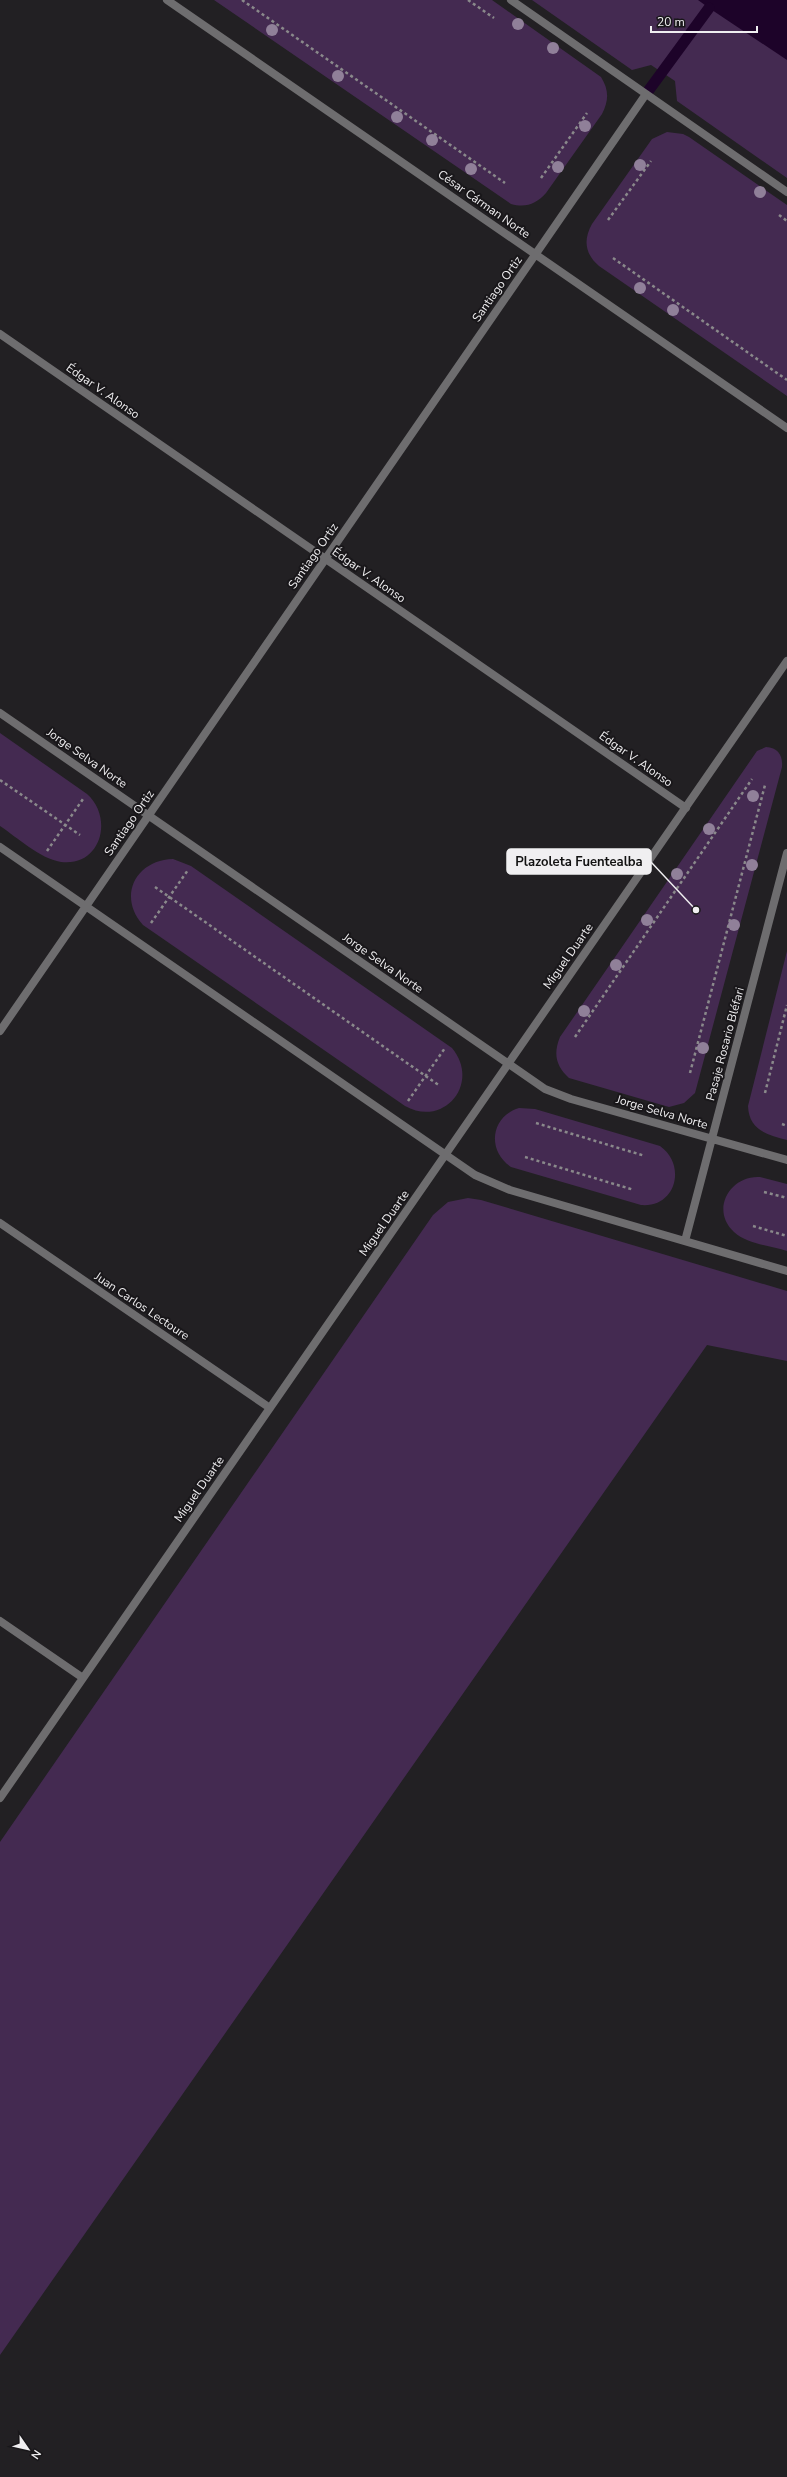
<svg xmlns="http://www.w3.org/2000/svg" width="787" height="2477" viewBox="0 0 787 2477" font-family="'Nunito Sans',sans-serif">
<style>
.green{fill:#442a51}
.water{fill:#1d0329}
.lines{fill:none;stroke-linecap:round;stroke-linejoin:round}
.stream{stroke:#1d0329;stroke-width:11}
.path{stroke:#8a898b;stroke-width:2.5;stroke-dasharray:3 3;stroke-linecap:butt}
.street{stroke:#6e6d6f;stroke-width:8}
.tree{fill:#908099}
.labels{text-anchor:middle;stroke-width:4;stroke-linejoin:round;paint-order:stroke}
.street-label{font-size:12px;fill:#f0eff1;stroke:#19171a}
.leader{fill:none;stroke:#f0eff1;stroke-width:1.5}
.callout-dot{fill:#f0eff1;stroke:#19171a;stroke-width:1.5}
.callout{fill:#f0eff1;stroke:#f0eff1;stroke-width:1.5}
.callout-label{font-size:13px;text-anchor:middle;font-weight:bold;fill:#111}
</style>
<rect width="100%" height="100%" fill="#222023"/>
<path class="green" d="M 214,0 L 492,0 L 601,77 C 609,90 609,100 602,114 L 546,193 C 536,204 526,208 511,204 Z
M 532,0 L 787,0 L 787,178 L 677,101 L 675,81 L 651,65 L 632,70 Z
M 667,132 L 683,134 L 689,137 L 787,205 L 787,396 L 599,266 C 585,254 583,240 592,224 L 652,139 Z
M 0,733 L 87,794 C 114,818 101,867 61,862 C 39,858 18,838 0,826 Z
M 766,747 C 778,748 783,755 782,767 L 695,1093 L 684,1103 L 669,1107 L 569,1078 C 556,1066 553,1054 560,1037 L 757,751 Z
M 173,859 L 191,866 L 452,1048 C 481,1083 444,1128 405,1106 L 143,925 C 117,896 136,860 173,859 Z
M 787,951 L 787,1140 C 767,1135 749,1130 748,1106 Z
M 519,1108 L 535,1109 L 660,1146 C 687,1165 676,1208 641,1205 L 511,1167 C 487,1151 490,1117 519,1108 Z
M 760,1177 L 787,1184 L 787,1251 C 771,1246 747,1244 734,1232 C 710,1210 730,1175 760,1177 Z
M 468,1198 L 481,1200 L 787,1291 L 787,1361 L 707,1345 L 0,2355 L 0,1842 L 433,1215 L 448,1202 Z"/>
<path class="water" d="M 698,0 L 787,0 L 787,60 L 709,8 Z"/>
<g class="lines">
<path class="stream" d="M 646,94 L 709,8"/>
<path class="path" d="M 242,0 L 505,183
M 468,0 L 494,18
M 541,178 L 587,113
M 779,215 L 787,221
M 608,220 L 651,161
M 613,258 L 787,380
M 0,780 L 80,835
M 47,851 L 83,799
M 155,887 L 440,1086
M 151,923 L 188,870
M 575,1037 L 752,779
M 690,1073 L 765,785
M 765,1093 L 787,1005
M 408,1101 L 445,1048
M 536,1123 L 645,1156
M 782,1124 L 787,1126
M 525,1157 L 634,1190
M 764,1192 L 787,1198
M 753,1226 L 787,1236"/>
<path class="street" d="M 167,0 L 787,428
M 511,0 L 787,192
M 0,334 L 686,808
M 0,713 L 545,1089 L 571,1099 L 787,1160
M 0,847 L 475,1175 L 510,1190 L 787,1271
M 0,1031 L 646,94
M 0,1223 L 270,1408
M 685,1241 L 787,853
M 0,1621 L 83,1678
M 0,1798 L 787,661"/>
</g>
<g class="tree">
<circle cx="518" cy="24" r="6"/>
<circle cx="272" cy="30" r="6"/>
<circle cx="553" cy="48" r="6"/>
<circle cx="338" cy="76" r="6"/>
<circle cx="397" cy="117" r="6"/>
<circle cx="585" cy="126" r="6"/>
<circle cx="432" cy="140" r="6"/>
<circle cx="640" cy="165" r="6"/>
<circle cx="558" cy="167" r="6"/>
<circle cx="471" cy="169" r="6"/>
<circle cx="760" cy="192" r="6"/>
<circle cx="640" cy="288" r="6"/>
<circle cx="673" cy="310" r="6"/>
<circle cx="753" cy="796" r="6"/>
<circle cx="709" cy="829" r="6"/>
<circle cx="752" cy="865" r="6"/>
<circle cx="677" cy="874" r="6"/>
<circle cx="647" cy="920" r="6"/>
<circle cx="734" cy="925" r="6"/>
<circle cx="616" cy="965" r="6"/>
<circle cx="584" cy="1011" r="6"/>
<circle cx="703" cy="1048" r="6"/>
</g>
<g class="labels">
<g class="street-label">
<text transform="translate(484 204) rotate(35)" y="4">César Cárman Norte</text>
<text transform="translate(497 289) rotate(-55)" y="4">Santiago Ortiz</text>
<text transform="translate(103 391) rotate(35)" y="4">Édgar V. Alonso</text>
<text transform="translate(313 556) rotate(-55)" y="4">Santiago Ortiz</text>
<text transform="translate(369 575) rotate(35)" y="4">Édgar V. Alonso</text>
<text transform="translate(87 758) rotate(35)" y="4">Jorge Selva Norte</text>
<text transform="translate(636 759) rotate(35)" y="4">Édgar V. Alonso</text>
<text transform="translate(129 823) rotate(-55)" y="4">Santiago Ortiz</text>
<text transform="translate(568 956) rotate(-55)" y="4">Miguel Duarte</text>
<text transform="translate(383 963) rotate(35)" y="4">Jorge Selva Norte</text>
<text transform="translate(725 1044) rotate(-75)" y="4">Pasaje Rosario Bléfari</text>
<text transform="translate(662 1112) rotate(16)" y="4">Jorge Selva Norte</text>
<text transform="translate(384 1223) rotate(-55)" y="4">Miguel Duarte</text>
<text transform="translate(142 1306) rotate(34)" y="4">Juan Carlos Lectoure</text>
<text transform="translate(199 1489) rotate(-55)" y="4">Miguel Duarte</text>
</g>
</g>
<path class="leader" d="M696 910L651 862"/>
<circle class="callout-dot" cx="696" cy="910" r="4"/>
<rect class="callout" x="507" y="849" width="144" height="25" rx="4"/>
<g class="callout-label">
<text x="579" y="866">Plazoleta Fuentealba</text>
</g>
<g transform="translate(28 2449) rotate(124)" stroke="#19171a" stroke-width="3" paint-order="stroke">
<path d="M0-3L7 15L0 10L-7 15Z" fill="#f0eff1"/>
<text y="-6" font-size="11" font-weight="bold" text-anchor="middle" fill="#f0eff1">N</text>
</g>
<path d="M651 26v6h106v-6" fill="none" stroke="#f0eff1" stroke-width="2"/>
<text x="657" y="26" font-size="12" fill="#f0eff1" stroke="#19171a" stroke-width="3" paint-order="stroke">20 m</text>
</svg>
